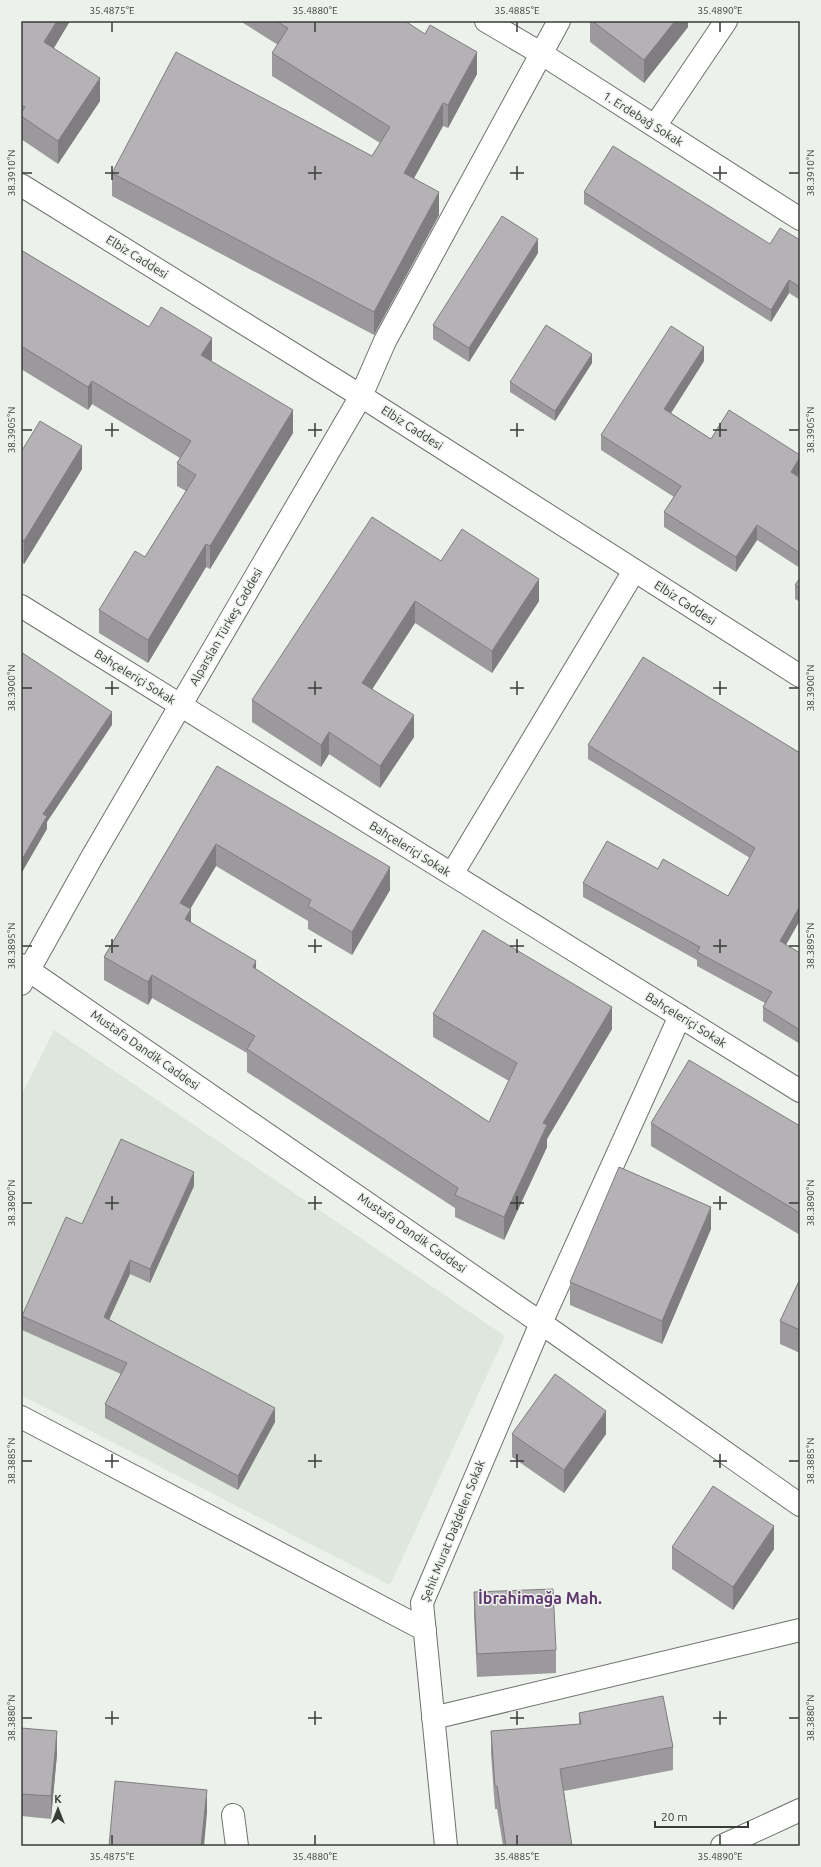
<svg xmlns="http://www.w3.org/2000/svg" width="821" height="1867" viewBox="0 0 821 1867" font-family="Ubuntu,sans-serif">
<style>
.built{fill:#dee7dc}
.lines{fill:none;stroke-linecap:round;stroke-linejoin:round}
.minor-casing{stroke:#6e716d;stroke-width:24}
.minor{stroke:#fff;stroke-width:22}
.wall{fill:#9c999d}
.shaded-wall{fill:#7f7d7f}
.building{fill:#b5b2b6;stroke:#7f7d7f}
.ticks{fill:none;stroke:#393b39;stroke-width:1.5}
.labels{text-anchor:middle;stroke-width:3;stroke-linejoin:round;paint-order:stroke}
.street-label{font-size:12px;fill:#393b39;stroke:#edf1ec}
.district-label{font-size:16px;font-weight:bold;fill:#5f386f;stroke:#edf1ec}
.neatline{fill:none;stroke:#393b39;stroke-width:1.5}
.ticks-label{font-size:10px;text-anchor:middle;fill:#393b39}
</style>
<rect width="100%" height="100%" fill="#edf1ec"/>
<path class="built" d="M 54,1030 L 505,1336 L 390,1585 L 21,1395 L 21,1095 Z"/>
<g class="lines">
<g class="minor-casing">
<path id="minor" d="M 486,21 L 542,54 L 800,219
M 655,126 L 726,21
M 21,185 L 361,396 L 800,676
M 21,606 L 800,1091
M 452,874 L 634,571
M 21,965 L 541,1323 L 800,1505
M 21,984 L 92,857 L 361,396 L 385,341 L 559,21
M 21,1417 L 425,1630
M 433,1718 L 800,1630
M 233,1815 L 237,1846
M 446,1846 L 422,1603 L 541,1323 L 680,1016
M 722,1846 L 800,1810"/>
</g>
<use href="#minor" class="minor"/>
</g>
<path class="wall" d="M 21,21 L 70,21 L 54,48 L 100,101 L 58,164 L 21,139 Z
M 240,21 L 405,21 L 477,74 L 448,128 L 443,126 L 414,178 L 439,215 L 374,335 L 112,196 L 112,173 L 372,156 L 380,143 L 272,76 L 272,53 L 278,45 Z
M 590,21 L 688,21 L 688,27 L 644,83 L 590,42 Z
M 584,192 L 770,244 L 800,240 L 800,300 L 789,293 L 771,322 L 584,204 Z
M 21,250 L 149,327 L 212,360 L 211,361 L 293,433 L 210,569 L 206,567 L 148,663 L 99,633 L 99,610 L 145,557 L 186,491 L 177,486 L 177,463 L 180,458 L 92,404 L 88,410 L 21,369 Z
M 538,253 L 469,362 L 433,339 L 433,325 Z
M 704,361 L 671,413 L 711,439 L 800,455 L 800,472 L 797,476 L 800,478 L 800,568 L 757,540 L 736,572 L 664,527 L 664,512 L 674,497 L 601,450 L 601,435 Z
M 592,363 L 555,421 L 510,392 L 510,382 Z
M 21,452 L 82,469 L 24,564 L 21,562 Z
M 441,561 L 539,601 L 492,673 L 415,623 L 372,689 L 414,737 L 380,788 L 329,754 L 321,767 L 252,722 L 252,700 Z
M 800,578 L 800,602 L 795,599 L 795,585 Z
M 643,657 L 800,920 L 786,945 L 800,953 L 800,1044 L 763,1021 L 763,1007 L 765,1003 L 697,966 L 697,960 L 583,897 L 583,883 L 658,869 L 728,896 L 750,858 L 588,759 L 588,745 Z
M 217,766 L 390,890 L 352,955 L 308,929 L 308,921 L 216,866 L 190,909 L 191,923 L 256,969 L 489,1122 L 509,1081 L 433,1037 L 433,1014 L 612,1029 L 547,1139 L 547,1147 L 504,1240 L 455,1217 L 455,1208 L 247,1072 L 247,1053 L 152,998 L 148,1005 L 104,980 L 104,957 Z
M 651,1123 L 800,1126 L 800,1235 L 651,1146 Z
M 194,1186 L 150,1283 L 130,1274 L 109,1319 L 275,1422 L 238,1490 L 105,1418 L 105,1404 L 121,1374 L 22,1330 L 22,1316 L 82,1224 Z
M 711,1229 L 662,1344 L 570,1305 L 570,1282 Z
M 800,1279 L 800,1353 L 780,1344 L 780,1321 Z
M 512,1434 L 606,1434 L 564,1493 L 512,1457 Z
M 672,1547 L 774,1549 L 733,1610 L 672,1569 Z
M 474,1592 L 556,1650 L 556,1673 L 477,1677 L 474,1615 Z
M 579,1713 L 673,1747 L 673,1770 L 564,1791 L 572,1846 L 503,1846 L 497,1809 L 495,1809 L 491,1754 L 491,1731 L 579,1724 Z
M 21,1728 L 57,1754 L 51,1819 L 21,1816 Z"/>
<path class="shaded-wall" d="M 57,21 L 70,21 L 44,64 L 44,42 Z
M 675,21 L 688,21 L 688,27 L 644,83 L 644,60 Z
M 477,52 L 477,74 L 448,128 L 448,105 Z
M 100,78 L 100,101 L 58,164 L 58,141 Z
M 443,103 L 443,126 L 404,196 L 404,173 Z
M 439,192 L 439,215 L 374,335 L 374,312 Z
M 538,239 L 538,253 L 469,362 L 469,348 Z
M 789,280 L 789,293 L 771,322 L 771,310 Z
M 212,338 L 212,360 L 201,378 L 201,355 Z
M 704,347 L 704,361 L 664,424 L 664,409 Z
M 592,354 L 592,363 L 555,421 L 555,411 Z
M 92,381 L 92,404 L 88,410 L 88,387 Z
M 293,410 L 293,433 L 210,569 L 210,546 Z
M 82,446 L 82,469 L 24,564 L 24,541 Z
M 800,457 L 800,472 L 791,487 L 791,472 Z
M 757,525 L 757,540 L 736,572 L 736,557 Z
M 206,544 L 206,567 L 148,663 L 148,640 Z
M 539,579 L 539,601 L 492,673 L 492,651 Z
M 415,601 L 415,623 L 362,705 L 362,683 Z
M 112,712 L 112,725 L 47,822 L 47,829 L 21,874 L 21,861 L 43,814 Z
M 414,715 L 414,737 L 380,788 L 380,766 Z
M 329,732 L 329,754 L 321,767 L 321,745 Z
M 216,844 L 216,866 L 180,926 L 180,903 Z
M 390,867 L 390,890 L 352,955 L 352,932 Z
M 800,906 L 800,920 L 780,955 L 780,941 Z
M 191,909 L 191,932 L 185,919 Z
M 256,961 L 256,984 L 253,967 Z
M 152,975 L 152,998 L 148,1005 L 148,982 Z
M 612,1007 L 612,1029 L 547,1139 L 547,1147 L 504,1240 L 504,1217 L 543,1123 Z
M 194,1172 L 194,1186 L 150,1283 L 150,1269 Z
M 711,1207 L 711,1229 L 662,1344 L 662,1321 Z
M 130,1260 L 130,1274 L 104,1331 L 104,1317 Z
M 275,1408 L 275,1422 L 238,1490 L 238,1476 Z
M 606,1411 L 606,1434 L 564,1493 L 564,1470 Z
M 774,1526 L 774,1549 L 733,1610 L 733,1587 Z
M 57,1731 L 57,1754 L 51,1819 L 51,1796 Z
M 207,1790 L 207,1813 L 204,1846 L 201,1846 Z"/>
<path class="building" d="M 21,21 L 57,21 L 44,42 L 100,78 L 58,141 L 21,116 L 21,113 L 25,107 L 21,105 Z
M 276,21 L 405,21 L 425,34 L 430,25 L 477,52 L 448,105 L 443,103 L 404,173 L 439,192 L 374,312 L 112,173 L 176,52 L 372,156 L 390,127 L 272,53 L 288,28 Z
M 592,21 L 675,21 L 644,60 Z
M 613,146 L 770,244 L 780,228 L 800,240 L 800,287 L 789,280 L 771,310 L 584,192 Z
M 502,216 L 538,239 L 469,348 L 433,325 Z
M 21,250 L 149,327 L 161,307 L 212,338 L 201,355 L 293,410 L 210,546 L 206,544 L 148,640 L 99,610 L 135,551 L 145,557 L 196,475 L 177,463 L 191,441 L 92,381 L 88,387 L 21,346 Z
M 546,325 L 592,354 L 555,411 L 510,382 Z
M 671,326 L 704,347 L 664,409 L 711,439 L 729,410 L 800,455 L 800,457 L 791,472 L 800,478 L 800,553 L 757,525 L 736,557 L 664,512 L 681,486 L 601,435 Z
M 40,421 L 82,446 L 24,541 L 21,539 L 21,452 Z
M 372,517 L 441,561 L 462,529 L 539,579 L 492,651 L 415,601 L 362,683 L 414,715 L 380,766 L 329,732 L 321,745 L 252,700 Z
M 800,578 L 800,588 L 795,585 Z
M 21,652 L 112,712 L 43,814 L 47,816 L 21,861 Z
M 643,657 L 800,753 L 800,906 L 780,941 L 800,953 L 800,1030 L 763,1007 L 772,992 L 697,952 L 700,947 L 583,883 L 607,841 L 658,869 L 663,859 L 728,896 L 755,848 L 588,745 Z
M 217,766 L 390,867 L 352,932 L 308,906 L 311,900 L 216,844 L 180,903 L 191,909 L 185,919 L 256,961 L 253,967 L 489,1122 L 517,1063 L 433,1014 L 483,930 L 612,1007 L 543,1123 L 547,1125 L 504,1217 L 455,1195 L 458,1188 L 247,1049 L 255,1036 L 152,975 L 148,982 L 104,957 Z
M 689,1060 L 800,1126 L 800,1213 L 651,1123 Z
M 121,1139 L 194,1172 L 150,1269 L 130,1260 L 104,1317 L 275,1408 L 238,1476 L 105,1404 L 127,1363 L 22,1316 L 66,1217 L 82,1224 Z
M 619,1167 L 711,1207 L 662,1321 L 570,1282 Z
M 800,1279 L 800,1330 L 780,1321 Z
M 555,1374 L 606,1411 L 564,1470 L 512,1434 Z
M 713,1486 L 774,1526 L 733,1587 L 672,1547 Z
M 553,1589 L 556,1650 L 477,1654 L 474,1592 Z
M 663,1696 L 673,1747 L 560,1769 L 572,1846 L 506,1846 L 497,1786 L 495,1786 L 491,1731 L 581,1724 L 579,1713 Z
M 21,1728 L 57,1731 L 51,1796 L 21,1794 Z
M 115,1781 L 207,1790 L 201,1846 L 109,1846 Z"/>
<path class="ticks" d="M 112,22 L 112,32M 315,22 L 315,32M 517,22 L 517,32M 720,22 L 720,32M 112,166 L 112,180M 315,166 L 315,180M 517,166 L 517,180M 720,166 L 720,180M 22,173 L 32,173M 105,173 L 119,173M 308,173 L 322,173M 510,173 L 524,173M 713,173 L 727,173M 789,173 L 799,173M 112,423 L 112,437M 315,423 L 315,437M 517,423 L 517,437M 720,423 L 720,437M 22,430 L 32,430M 105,430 L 119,430M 308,430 L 322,430M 510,430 L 524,430M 713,430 L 727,430M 789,430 L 799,430M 112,681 L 112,695M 315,681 L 315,695M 517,681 L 517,695M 720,681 L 720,695M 22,688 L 32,688M 105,688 L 119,688M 308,688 L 322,688M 510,688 L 524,688M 713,688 L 727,688M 789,688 L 799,688M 112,939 L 112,953M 315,939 L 315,953M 517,939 L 517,953M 720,939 L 720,953M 22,946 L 32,946M 105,946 L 119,946M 308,946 L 322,946M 510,946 L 524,946M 713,946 L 727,946M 789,946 L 799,946M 112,1196 L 112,1210M 315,1196 L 315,1210M 517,1196 L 517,1210M 720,1196 L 720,1210M 22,1203 L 32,1203M 105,1203 L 119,1203M 308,1203 L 322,1203M 510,1203 L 524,1203M 713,1203 L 727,1203M 789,1203 L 799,1203M 112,1454 L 112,1468M 315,1454 L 315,1468M 517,1454 L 517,1468M 720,1454 L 720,1468M 22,1461 L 32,1461M 105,1461 L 119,1461M 308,1461 L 322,1461M 510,1461 L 524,1461M 713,1461 L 727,1461M 789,1461 L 799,1461M 112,1711 L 112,1725M 315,1711 L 315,1725M 517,1711 L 517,1725M 720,1711 L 720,1725M 22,1718 L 32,1718M 105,1718 L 119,1718M 308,1718 L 322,1718M 510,1718 L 524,1718M 713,1718 L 727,1718M 789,1718 L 799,1718M 112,1835 L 112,1845M 315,1835 L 315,1845M 517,1835 L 517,1845M 720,1835 L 720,1845"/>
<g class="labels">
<g class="street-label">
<text transform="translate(643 119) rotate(32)" y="4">1. Erdebağ Sokak</text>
<text transform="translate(137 257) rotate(32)" y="4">Elbiz Caddesi</text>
<text transform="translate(412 428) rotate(33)" y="4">Elbiz Caddesi</text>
<text transform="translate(685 603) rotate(33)" y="4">Elbiz Caddesi</text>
<text transform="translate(226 627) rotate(-60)" y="4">Alparslan Türkeş Caddesi</text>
<text transform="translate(135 677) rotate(32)" y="4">Bahçeleriçi Sokak</text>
<text transform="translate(410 849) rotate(32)" y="4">Bahçeleriçi Sokak</text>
<text transform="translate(686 1020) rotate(32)" y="4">Bahçeleriçi Sokak</text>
<text transform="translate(145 1050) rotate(35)" y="4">Mustafa Dandik Caddesi</text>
<text transform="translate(412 1233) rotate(35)" y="4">Mustafa Dandik Caddesi</text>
<text transform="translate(453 1531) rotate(-68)" y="4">Şehit Murat Dağdelen Sokak</text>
</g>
<g class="district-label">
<text x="540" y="1604">İbrahimağa Mah.</text>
</g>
</g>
<rect width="821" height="1867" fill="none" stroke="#edf1ec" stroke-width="44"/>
<g transform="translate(58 1809)" stroke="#edf1ec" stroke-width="3" paint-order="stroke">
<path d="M0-3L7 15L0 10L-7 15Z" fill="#393b39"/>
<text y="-6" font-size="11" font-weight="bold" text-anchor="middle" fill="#393b39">K</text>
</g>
<path d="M655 1821v6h93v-6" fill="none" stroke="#393b39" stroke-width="2"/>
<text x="661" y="1821" font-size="12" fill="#393b39" stroke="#edf1ec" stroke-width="3" paint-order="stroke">20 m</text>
<rect x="22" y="22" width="777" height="1823" class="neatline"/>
<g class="ticks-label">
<text x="112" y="14">35.4875°E</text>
<text x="315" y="14">35.4880°E</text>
<text x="517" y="14">35.4885°E</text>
<text x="720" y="14">35.4890°E</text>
<text transform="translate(11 173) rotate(-90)" y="4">38.3910°N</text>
<text transform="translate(810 173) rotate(-90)" y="4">38.3910°N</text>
<text transform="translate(11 430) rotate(-90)" y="4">38.3905°N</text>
<text transform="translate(810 430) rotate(-90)" y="4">38.3905°N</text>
<text transform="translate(11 688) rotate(-90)" y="4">38.3900°N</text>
<text transform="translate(810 688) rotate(-90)" y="4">38.3900°N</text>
<text transform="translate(11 946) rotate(-90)" y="4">38.3895°N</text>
<text transform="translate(810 946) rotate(-90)" y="4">38.3895°N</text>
<text transform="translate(11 1203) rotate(-90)" y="4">38.3890°N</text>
<text transform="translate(810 1203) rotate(-90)" y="4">38.3890°N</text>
<text transform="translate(11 1461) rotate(-90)" y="4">38.3885°N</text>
<text transform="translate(810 1461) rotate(-90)" y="4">38.3885°N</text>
<text transform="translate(11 1718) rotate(-90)" y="4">38.3880°N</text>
<text transform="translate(810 1718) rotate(-90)" y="4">38.3880°N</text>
<text x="112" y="1860">35.4875°E</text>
<text x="315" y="1860">35.4880°E</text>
<text x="517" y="1860">35.4885°E</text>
<text x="720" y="1860">35.4890°E</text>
</g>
</svg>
